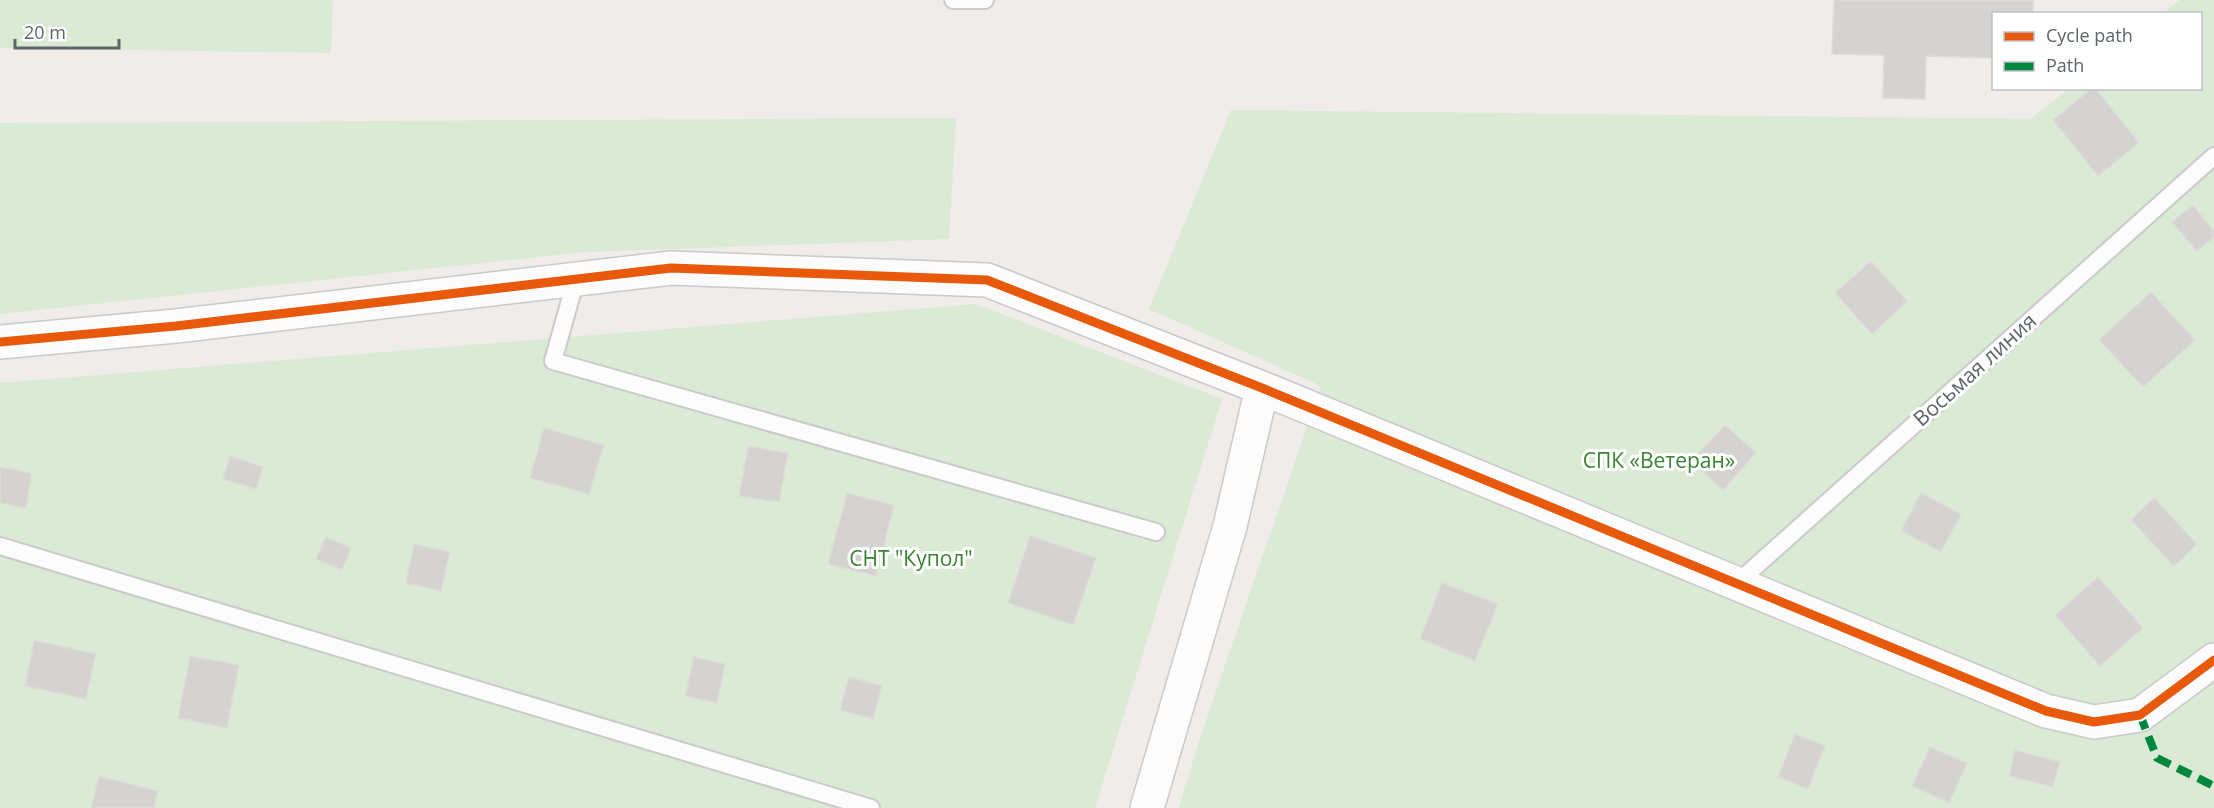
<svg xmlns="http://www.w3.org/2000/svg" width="2214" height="808" viewBox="0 0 2214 808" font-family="'Open Sans',sans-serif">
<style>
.green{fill:#daead4}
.building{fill:#d5d3d2;stroke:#dedcd8;stroke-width:1.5}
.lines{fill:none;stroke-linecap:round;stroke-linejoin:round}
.lane-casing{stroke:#cacaca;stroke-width:20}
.street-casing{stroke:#cacaca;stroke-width:36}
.lane{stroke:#fdfcfc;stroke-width:16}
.street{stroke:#fdfcfc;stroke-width:33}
.quiet{stroke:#00873e;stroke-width:8;stroke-dasharray:15 8;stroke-linecap:butt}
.cycleway-casing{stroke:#fff;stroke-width:13}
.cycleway{stroke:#e8590c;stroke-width:9}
.labels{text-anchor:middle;stroke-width:6;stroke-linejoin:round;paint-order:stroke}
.street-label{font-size:21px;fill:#5e6468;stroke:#fff}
.park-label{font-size:21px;fill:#398331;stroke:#fff}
</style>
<rect width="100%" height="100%" fill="#efece9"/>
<path class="green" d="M 0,0 L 333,0 L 331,53 L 0,48 Z
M 2180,0 L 2214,0 L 2214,808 L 1179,808 L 1199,741 L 1321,386 L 1149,309 L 1231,110 L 2030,119 L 2069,89 L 2200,88 L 2200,14 L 2163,13 Z
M 956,118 L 949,239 L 586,252 L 0,314 L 0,123 Z
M 976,304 L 1222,399 L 1095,808 L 0,808 L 0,383 Z"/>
<path class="building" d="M 1834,0 L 2033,0 L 2033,14 L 1994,14 L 1994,58 L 1926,56 L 1925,99 L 1883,98 L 1884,55 L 1832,54 Z
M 2092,88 L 2095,88 L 2139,143 L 2098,176 L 2053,120 Z
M 2193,205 L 2214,231 L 2214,237 L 2197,251 L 2172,222 Z
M 1871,261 L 1907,301 L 1872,334 L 1835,293 Z
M 2151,292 L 2195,340 L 2143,387 L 2099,340 Z
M 1725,425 L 1756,453 L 1723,490 L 1691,461 Z
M 544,428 L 604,445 L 589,494 L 530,478 Z
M 748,446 L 788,453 L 779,502 L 739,496 Z
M 230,456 L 263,467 L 256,489 L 223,479 Z
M 0,467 L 32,473 L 26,508 L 0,503 Z
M 847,493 L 894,505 L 876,576 L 828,564 Z
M 1921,493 L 1961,514 L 1941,552 L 1901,531 Z
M 2154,498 L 2197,544 L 2174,566 L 2131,520 Z
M 1030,536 L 1096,558 L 1073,625 L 1008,603 Z
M 326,537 L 351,548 L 342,570 L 316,559 Z
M 414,544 L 450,552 L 441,591 L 406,583 Z
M 2098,577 L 2143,628 L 2100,666 L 2055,615 Z
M 1442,583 L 1498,604 L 1475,661 L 1420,639 Z
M 34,640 L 96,654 L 86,699 L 25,686 Z
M 190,656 L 239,665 L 227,728 L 178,718 Z
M 694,657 L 725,664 L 717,703 L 685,696 Z
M 849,677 L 882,686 L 873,719 L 840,710 Z
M 1795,734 L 1825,746 L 1808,789 L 1778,777 Z
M 1930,747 L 1967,763 L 1949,803 L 1912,786 Z
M 2015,750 L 2060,762 L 2053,787 L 2009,776 Z
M 99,776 L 158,791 L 154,808 L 91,808 Z"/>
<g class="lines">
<g class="lane-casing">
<path id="lane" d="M 953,0 L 985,0
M 576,279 L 553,361 L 1156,532
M 0,546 L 871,808
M 1736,584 L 2214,156"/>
</g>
<g class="street-casing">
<path id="street" d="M 0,342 L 176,326 L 671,268 L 987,280 L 1262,388 L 2046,711 L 2094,722 L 2140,715 L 2214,660
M 1147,808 L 1230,526 L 1262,388"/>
</g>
<use href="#lane" class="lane"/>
<use href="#street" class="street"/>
<path class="quiet" d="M 2140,715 L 2157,758 L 2214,786"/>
<g class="cycleway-casing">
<path id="cycleway" d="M 0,342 L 176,326 L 671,268 L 987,280 L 1262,388 L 2046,711 L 2094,722 L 2140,715 L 2214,660"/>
</g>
<use href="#cycleway" class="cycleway"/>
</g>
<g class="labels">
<g class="street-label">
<text transform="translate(1975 370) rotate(-42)" y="7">Восьмая линия</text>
</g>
<g class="park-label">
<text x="1659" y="468">СПК «Ветеран»</text>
<text x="911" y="566">СНТ "Купол"</text>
</g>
</g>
<rect x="1992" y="12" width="210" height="78" fill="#ffffff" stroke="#bfc1c3" stroke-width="1.5"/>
<rect x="2004" y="32" width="30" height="9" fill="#e8590c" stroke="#bfc1c3" stroke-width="1.5"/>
<text x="2046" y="42" font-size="18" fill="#5e6468">Cycle path</text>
<rect x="2004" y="62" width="30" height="9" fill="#00873e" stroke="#bfc1c3" stroke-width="1.5"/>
<text x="2046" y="72" font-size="18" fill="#5e6468">Path</text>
<path d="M15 39v9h104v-9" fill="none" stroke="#5e6468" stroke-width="3"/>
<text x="24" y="39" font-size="18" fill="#5e6468" stroke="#ffffff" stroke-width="4.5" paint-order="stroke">20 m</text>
</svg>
